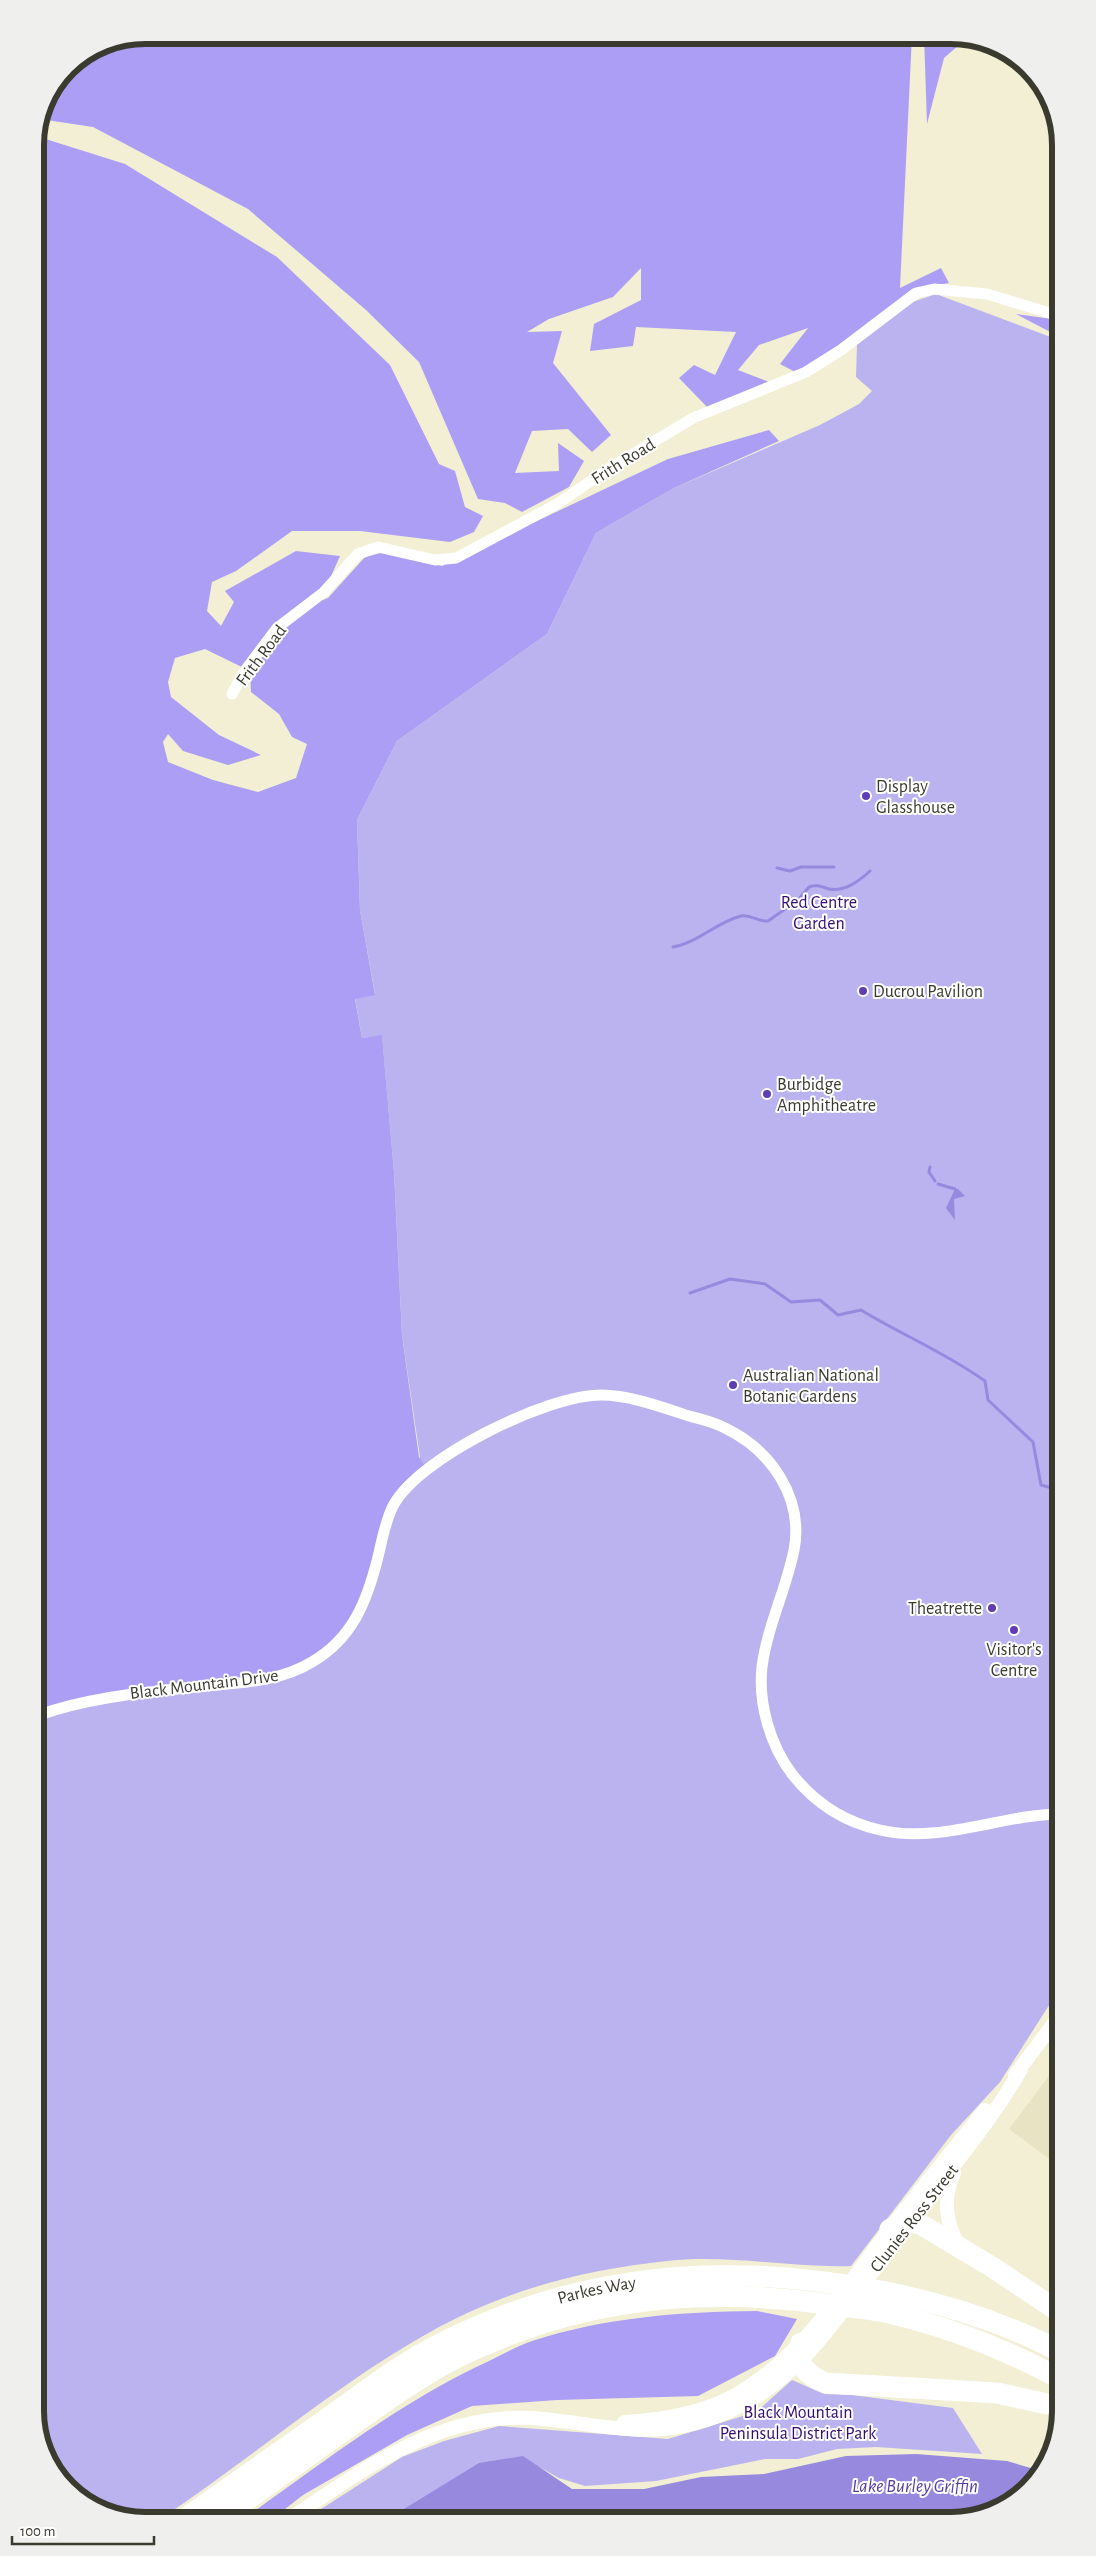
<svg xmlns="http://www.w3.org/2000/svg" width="1096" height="2556" viewBox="0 0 1096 2556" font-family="'Alegreya Sans',sans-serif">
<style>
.built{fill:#e8e4c3}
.green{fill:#bbb3ef}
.forest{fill:#ac9ef5;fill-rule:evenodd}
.water{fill:#9789de}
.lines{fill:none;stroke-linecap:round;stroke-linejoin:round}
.stream{stroke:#9789de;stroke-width:3}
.minor{stroke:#fff;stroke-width:11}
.tertiary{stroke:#fff;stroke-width:14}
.motorway{stroke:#fff;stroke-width:21}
.poi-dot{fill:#5e3db5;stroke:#fff;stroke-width:2}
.labels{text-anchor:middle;stroke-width:4;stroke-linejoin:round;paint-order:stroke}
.street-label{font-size:18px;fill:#3b3a2f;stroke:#fff}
.poi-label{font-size:18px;fill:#3b3a2f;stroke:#fff;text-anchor:start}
.park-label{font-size:18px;fill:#330d73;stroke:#fff}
.water-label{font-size:19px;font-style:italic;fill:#553ca0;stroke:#fff}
.rim{fill:none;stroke:#3b3a2f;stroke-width:6}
</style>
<rect width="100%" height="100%" fill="#f2efd5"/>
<path class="built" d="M 1060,2061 L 1060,2167 L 1009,2129 Z"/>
<path class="green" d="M 936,294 L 1056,339 L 1060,1988 L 1000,2082 L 951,2135 L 851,2266 C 790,2268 729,2254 667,2261 C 589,2269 509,2289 439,2327 C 339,2381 252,2459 157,2521 L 137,2521 L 78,2499 L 41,2447 L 39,1715 L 395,1503 L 420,1457 L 402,1335 L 394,1172 L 382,1036 L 362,1038 L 355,998 L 375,994 L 360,910 L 357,820 L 397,741 L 547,634 L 596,533 L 674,488 L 820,425 L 859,404 L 872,391 L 856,377 L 857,344 L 907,304 Z
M 792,2380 L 824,2394 L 852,2395 L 953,2408 L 982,2454 L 876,2447 L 837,2449 L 798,2459 L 765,2459 L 656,2481 L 585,2486 L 559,2478 L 532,2463 L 421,2519 L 304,2520 L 402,2457 L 444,2441 L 499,2426 L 668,2439 L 756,2412 Z"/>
<path class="forest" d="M 145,35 L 912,35 L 900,288 L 941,268 L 949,283 L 918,288 L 799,374 L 780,364 L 808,328 L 759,345 L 738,370 L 769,382 L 708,408 L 679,378 L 694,365 L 715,375 L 736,332 L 636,327 L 633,346 L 590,351 L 594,324 L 641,300 L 641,268 L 613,297 L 549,319 L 527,332 L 562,331 L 553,363 L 611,435 L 592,452 L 568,429 L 532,431 L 515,473 L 559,471 L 558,443 L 584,461 L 569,487 L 522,512 L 505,503 L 478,499 L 419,362 L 366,310 L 248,209 L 93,127 L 40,119 C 47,87 72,57 102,44 C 115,38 132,38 145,35 Z
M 924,35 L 959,35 L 967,38 L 944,58 L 927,124 Z
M 36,136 L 125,164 L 277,257 L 390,365 L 439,464 L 455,471 L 465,507 L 483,516 L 474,532 L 450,542 L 360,531 L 292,531 L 236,571 L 212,582 L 207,611 L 221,626 L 234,602 L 225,591 L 296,551 L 340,556 L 324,592 L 298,609 L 328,598 L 365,557 L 385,552 L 442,566 L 668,459 L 769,430 L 779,441 L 674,488 L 596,533 L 547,634 L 397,741 L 357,820 L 360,910 L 375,995 L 355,999 L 362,1038 L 382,1035 L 394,1172 L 402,1335 L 419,1457 L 426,1468 L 404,1490 L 350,1631 L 287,1674 L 106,1697 L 39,1715 ZM 205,649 L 250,671 L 251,692 L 279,714 L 292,737 L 307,744 L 296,778 L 258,792 L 213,780 L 168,762 L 163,742 L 168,734 L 183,751 L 228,765 L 261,755 L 219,735 L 171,697 L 168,682 L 175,658 Z
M 1056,289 L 1056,335 L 1016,314 L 1052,319 L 1049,293 Z
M 757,2311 L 797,2319 L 775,2356 L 698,2396 L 557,2400 L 472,2406 L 407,2435 L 303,2495 L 271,2520 L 242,2520 C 321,2464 400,2402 487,2362 C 502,2355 517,2346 532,2341 C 607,2317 679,2312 757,2311 Z"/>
<path class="water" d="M 955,1189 L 958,1189 L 965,1196 L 954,1199 L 955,1220 L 946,1208 Z
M 916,2454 L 1007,2461 L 1041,2471 L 1039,2478 L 987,2515 L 367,2519 L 399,2512 L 479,2463 L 523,2456 L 572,2489 L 644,2489 L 701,2477 L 764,2474 L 846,2456 Z"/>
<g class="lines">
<path class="stream" d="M 777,868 L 790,871 L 801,867 L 834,867
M 673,947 C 697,943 717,922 741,916 C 751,914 758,922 768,921 L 798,900 L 809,887 C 817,884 822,887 829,889 C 845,892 859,881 870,871
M 930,1167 L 929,1172 L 935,1181
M 938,1184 L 955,1189
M 690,1293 L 730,1279 L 765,1284 L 791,1302 L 820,1300 L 838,1315 L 861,1310 C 902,1335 946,1353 985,1381 L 988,1400 L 1033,1442 L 1041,1485 L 1059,1490"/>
<path class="minor" d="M 232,694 L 244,672 L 277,628 L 324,592 L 358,554 L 378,547 L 435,560 L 456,558 L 557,504 L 613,466 L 693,418 L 806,372 L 841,350 L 916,293 L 934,289 L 987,294 L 1056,315
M 39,1715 C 90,1697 142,1693 195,1687 C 235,1683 278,1683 312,1662 C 353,1638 367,1601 378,1557 C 382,1540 385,1522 393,1506 C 418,1458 547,1395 601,1395 C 629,1395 662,1407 689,1416 C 701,1419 714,1422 725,1428 C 771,1450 804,1498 794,1550 C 786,1590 767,1627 762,1667 C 758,1703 770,1745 792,1774 C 814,1802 844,1822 880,1830 C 939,1844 1000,1815 1059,1814"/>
<path class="tertiary" d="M 1015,2075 L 1060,2015
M 954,2173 C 942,2199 946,2222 959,2247
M 624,2422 C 661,2420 704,2413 737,2394 C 801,2357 842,2292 886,2234 C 918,2192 952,2151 985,2110
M 288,2520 C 363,2470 437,2413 531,2418 C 582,2421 633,2437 684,2426 C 715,2420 747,2405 772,2386 C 814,2355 844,2308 876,2268 C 895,2243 914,2218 932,2194 C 963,2153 996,2114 1021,2069"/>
<g class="motorway">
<path d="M 890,2229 L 912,2222 L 922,2225 L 992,2267 L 1061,2313"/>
<path d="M 801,2343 C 793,2363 808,2376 826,2383 L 997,2393 L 1061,2407"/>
<path id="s1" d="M 183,2520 C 233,2485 282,2450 332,2415 C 366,2391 399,2365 436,2346 C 574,2275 714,2262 865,2288 C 932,2300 1000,2320 1061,2352"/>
<path d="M 219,2520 C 260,2491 301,2461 342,2432 C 380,2405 417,2378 458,2357 C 576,2299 696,2286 826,2304 C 845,2307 866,2308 885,2312 C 946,2326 1007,2350 1061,2379"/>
</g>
</g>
<g class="poi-dot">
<circle cx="866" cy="796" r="5"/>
<circle cx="863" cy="991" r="5"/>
<circle cx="767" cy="1094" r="5"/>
<circle cx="733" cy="1385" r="5"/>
<circle cx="992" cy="1608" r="5"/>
<circle cx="1014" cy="1630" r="5"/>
</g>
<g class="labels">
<g class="street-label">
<text transform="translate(623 461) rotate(-32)" y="6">Frith Road</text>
<text transform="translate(261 655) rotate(-53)" y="6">Frith Road</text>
<text transform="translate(204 1684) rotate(-7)" y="6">Black Mountain Drive</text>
<text transform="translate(914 2218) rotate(-52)" y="6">Clunies Ross Street</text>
<text dy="6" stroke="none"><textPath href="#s1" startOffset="478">Parkes Way</textPath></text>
</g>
<g class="poi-label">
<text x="876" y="792">Display<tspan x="876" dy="21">Glasshouse</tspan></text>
<text x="873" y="997">Ducrou Pavilion</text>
<text x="777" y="1090">Burbidge<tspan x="777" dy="21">Amphitheatre</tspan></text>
<text x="743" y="1381">Australian National<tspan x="743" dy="21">Botanic Gardens</tspan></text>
<text x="982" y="1614" text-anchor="end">Theatrette</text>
<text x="1014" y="1655" text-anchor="middle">Visitor's<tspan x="1014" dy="21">Centre</tspan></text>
</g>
<g class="park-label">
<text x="819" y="908">Red Centre<tspan x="819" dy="21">Garden</tspan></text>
<text x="798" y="2418">Black Mountain<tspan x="798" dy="21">Peninsula District Park</tspan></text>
</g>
<g class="water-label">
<text x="915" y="2492">Lake Burley Griffin</text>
</g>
</g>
<path d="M0 0H1096V2556H0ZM145 44H951A101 101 0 0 1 1052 145V2411A101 101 0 0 1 951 2512H145A101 101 0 0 1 44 2411V145A101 101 0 0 1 145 44Z" fill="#efefee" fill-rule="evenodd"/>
<path class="rim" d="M145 44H951A101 101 0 0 1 1052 145V2411A101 101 0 0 1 951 2512H145A101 101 0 0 1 44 2411V145A101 101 0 0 1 145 44Z"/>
<path d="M12 2536v8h142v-8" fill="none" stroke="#3b3a2f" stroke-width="2.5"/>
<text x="20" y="2536" font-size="15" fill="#3b3a2f" stroke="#ffffff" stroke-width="4" paint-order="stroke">100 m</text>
</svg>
